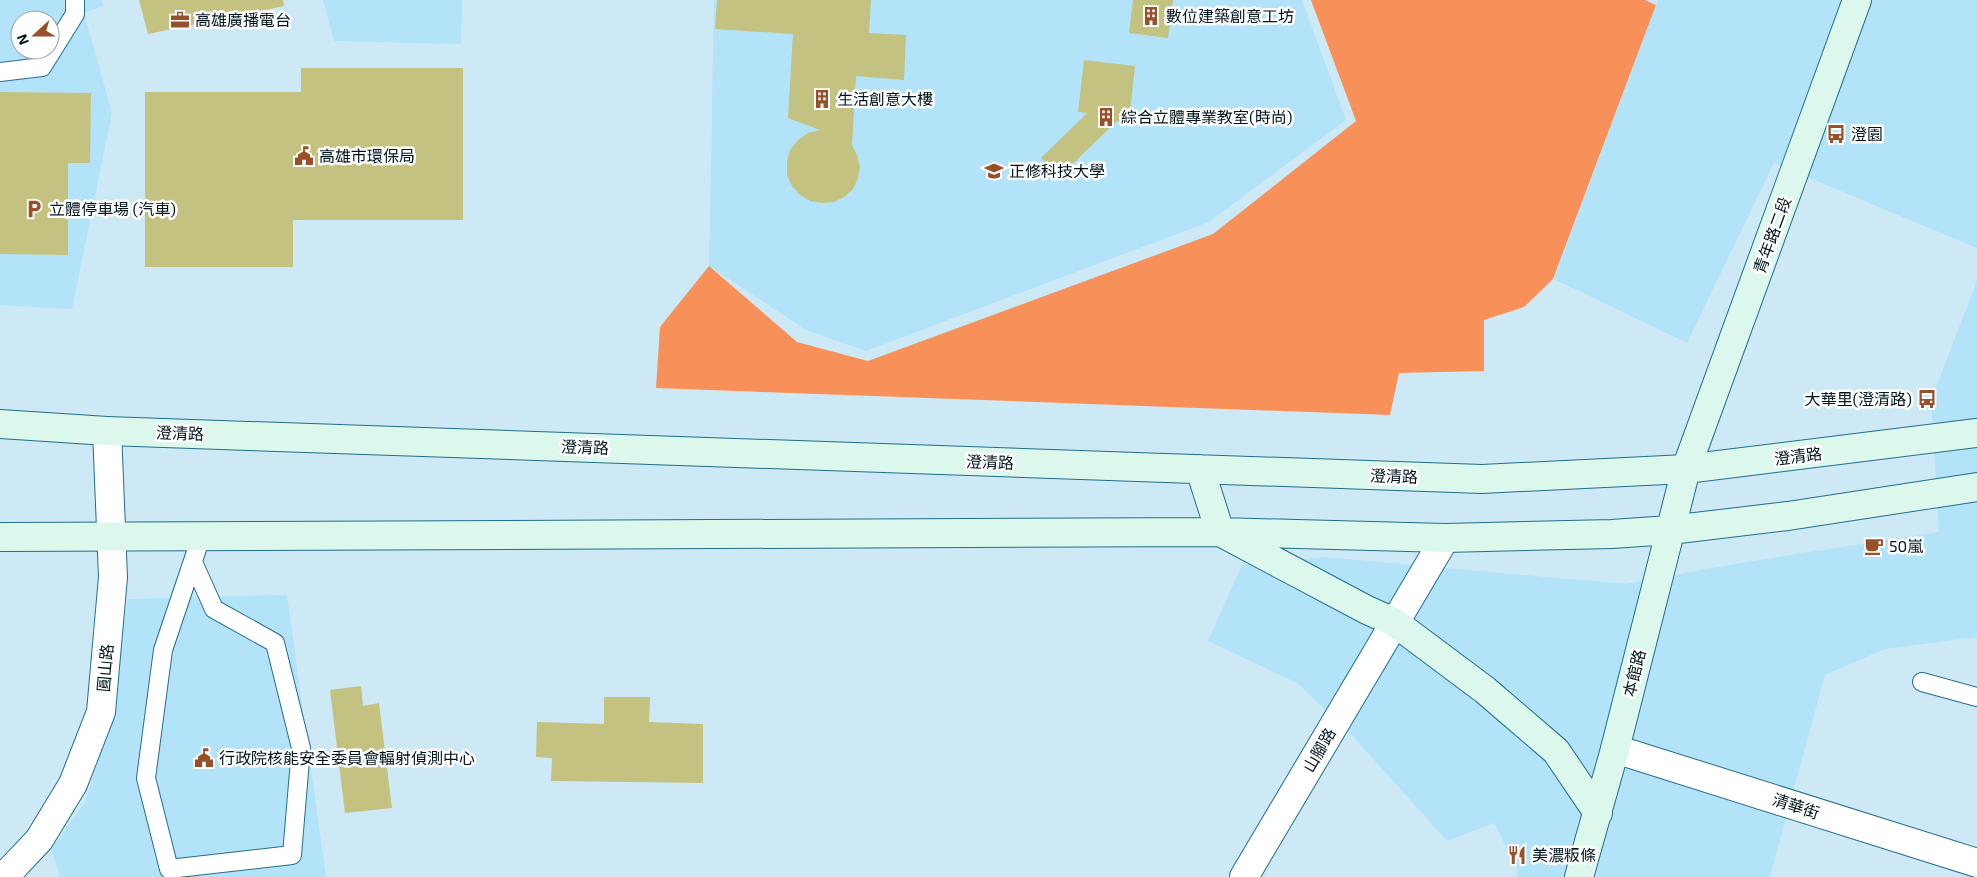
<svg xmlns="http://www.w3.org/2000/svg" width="1977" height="877" viewBox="0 0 1977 877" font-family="'Exo 2','Noto Sans TC',sans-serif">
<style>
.built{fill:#b3e3f8;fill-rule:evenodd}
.forest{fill:#f89059}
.building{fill:#c3c281}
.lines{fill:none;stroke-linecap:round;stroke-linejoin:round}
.lane-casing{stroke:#226e8b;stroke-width:20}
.street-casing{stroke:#226e8b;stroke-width:30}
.secondary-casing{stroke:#226e8b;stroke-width:30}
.lane{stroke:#fff;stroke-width:18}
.street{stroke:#fff;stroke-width:28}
.secondary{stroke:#dcf7ec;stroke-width:28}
.labels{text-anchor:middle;stroke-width:5;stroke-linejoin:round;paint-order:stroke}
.poi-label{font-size:16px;fill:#00141d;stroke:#fff;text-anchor:start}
.street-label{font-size:16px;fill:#00141d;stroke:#fff}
</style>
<rect width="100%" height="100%" fill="#cee9f6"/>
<path class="built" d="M 0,0 L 101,0 L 103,6 L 84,13 L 112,113 L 72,309 L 0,305 ZM 20,20 L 50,20 L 50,50 L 20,50 Z
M 323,0 L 462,0 L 461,44 L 334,41 Z
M 714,0 L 1302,0 L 1346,120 L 1209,222 L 866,351 L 806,330 L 709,266 Z
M 1658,0 L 1977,0 L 1977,248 L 1774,163 L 1687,343 L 1554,279 Z
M 1977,281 L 1977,637 L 1885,649 L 1825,675 L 1770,877 L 1516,877 L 1518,870 L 1494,823 L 1447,841 L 1350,733 L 1297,683 L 1208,641 L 1242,565 L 1323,557 L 1625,584 L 1740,563 L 1939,532 L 1931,400 Z
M 287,595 L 326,877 L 60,877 L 51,849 L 85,802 L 113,714 L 127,599 Z"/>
<path class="forest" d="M 1311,0 L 1645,0 L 1656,5 L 1553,279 L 1524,307 L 1484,320 L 1484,371 L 1399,373 L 1390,415 L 656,388 L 660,327 L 709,266 L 797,342 L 868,361 L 1213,234 L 1356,121 Z"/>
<path class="building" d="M 139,0 L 283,0 L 284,6 L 148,34 Z
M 717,0 L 871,0 L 869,33 L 906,35 L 904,80 L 856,76 L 852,145 L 857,155 L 860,167 L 858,178 L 853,189 L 844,197 L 834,202 L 822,203 L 810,201 L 800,195 L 792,186 L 787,175 L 787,162 L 790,150 L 798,140 L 808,133 L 820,130 L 788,118 L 793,34 L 715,29 Z
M 1133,0 L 1173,0 L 1168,38 L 1129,33 Z
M 1084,60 L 1135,66 L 1129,122 L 1117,121 L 1059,177 L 1041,158 L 1087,113 L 1078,112 Z
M 301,68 L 463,68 L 463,220 L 293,220 L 293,267 L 145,267 L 145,92 L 301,92 Z
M 0,92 L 91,93 L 90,163 L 68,163 L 68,255 L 0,254 Z
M 361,686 L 363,706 L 379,703 L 392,808 L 345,813 L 330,690 Z
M 604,697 L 650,697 L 649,722 L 703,724 L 703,783 L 551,781 L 552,758 L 536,757 L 537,722 L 604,724 Z"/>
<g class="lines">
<g class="lane-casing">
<path id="lane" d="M 0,72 L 42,67 L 75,14 L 75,0
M 193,562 L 214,609 L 275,643 L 301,748 L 292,855 L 169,869 L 146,778 L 163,650 L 201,537
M 1922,682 L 1977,697"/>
</g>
<g class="street-casing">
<path id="street" d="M 1615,749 L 1977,863
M 4,877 L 39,840 L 73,784 L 101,712 L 113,577 L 107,431
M 1244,877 L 1445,538"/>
</g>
<g class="secondary-casing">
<path id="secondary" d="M 0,424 L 107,431 L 1482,479 L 1686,469 L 1977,433
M 1200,469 L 1220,532 L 1367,610 L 1394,622 L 1485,690 L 1556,751 L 1598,813
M 0,537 L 1220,532 L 1445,538 L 1612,534 L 1670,530 L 1788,516 L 1977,487
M 1579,877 L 1615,749 L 1686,469 L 1857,0"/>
</g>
<use href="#lane" class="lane"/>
<use href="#street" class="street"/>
<use href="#secondary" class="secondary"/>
</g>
<defs>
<g id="building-bare" transform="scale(1.5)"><path d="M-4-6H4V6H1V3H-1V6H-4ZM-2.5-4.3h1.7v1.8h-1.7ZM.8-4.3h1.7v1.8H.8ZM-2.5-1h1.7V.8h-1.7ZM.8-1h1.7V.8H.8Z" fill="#97502a" stroke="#fff" stroke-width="2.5" paint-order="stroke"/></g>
<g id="office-bare" transform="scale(1.5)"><path d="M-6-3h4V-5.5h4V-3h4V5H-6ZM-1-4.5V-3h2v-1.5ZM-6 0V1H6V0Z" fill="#97502a" stroke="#fff" stroke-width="2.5" paint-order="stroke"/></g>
<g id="bus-bare" transform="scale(1.5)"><path d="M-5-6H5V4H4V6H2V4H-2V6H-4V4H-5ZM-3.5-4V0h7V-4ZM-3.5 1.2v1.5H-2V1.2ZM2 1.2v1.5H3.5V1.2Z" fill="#97502a" stroke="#fff" stroke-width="2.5" paint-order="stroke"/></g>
<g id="civic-bare" transform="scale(1.5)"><path d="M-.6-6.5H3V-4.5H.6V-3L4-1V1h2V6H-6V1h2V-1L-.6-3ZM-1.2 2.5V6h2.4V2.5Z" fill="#97502a" stroke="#fff" stroke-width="2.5" paint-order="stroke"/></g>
<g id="university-bare" transform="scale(1.5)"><path d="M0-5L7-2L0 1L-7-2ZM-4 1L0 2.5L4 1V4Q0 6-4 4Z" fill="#97502a" stroke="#fff" stroke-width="2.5" paint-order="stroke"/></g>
<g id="parking-bare" transform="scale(1.5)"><path d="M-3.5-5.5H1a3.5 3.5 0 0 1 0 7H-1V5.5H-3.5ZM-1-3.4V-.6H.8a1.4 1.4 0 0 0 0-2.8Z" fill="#97502a" stroke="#fff" stroke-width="2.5" paint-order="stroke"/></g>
<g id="cafe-bare" transform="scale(1.5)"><path d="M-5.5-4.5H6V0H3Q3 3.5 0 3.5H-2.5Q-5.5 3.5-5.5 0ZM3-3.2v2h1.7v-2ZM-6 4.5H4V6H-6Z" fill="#97502a" stroke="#fff" stroke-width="2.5" paint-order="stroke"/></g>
<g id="restaurant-bare" transform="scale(1.5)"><path d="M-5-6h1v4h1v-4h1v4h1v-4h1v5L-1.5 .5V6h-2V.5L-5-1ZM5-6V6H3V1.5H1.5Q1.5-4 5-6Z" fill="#97502a" stroke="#fff" stroke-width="2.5" paint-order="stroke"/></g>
</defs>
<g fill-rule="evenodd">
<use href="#building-bare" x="1151" y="16"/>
<use href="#office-bare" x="180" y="20"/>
<use href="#building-bare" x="822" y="99"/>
<use href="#building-bare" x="1106" y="117"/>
<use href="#bus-bare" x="1836" y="134"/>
<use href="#civic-bare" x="304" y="156"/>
<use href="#university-bare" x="994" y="171"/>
<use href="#parking-bare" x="34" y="209"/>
<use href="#bus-bare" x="1927" y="399"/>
<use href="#cafe-bare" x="1874" y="546"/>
<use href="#civic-bare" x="204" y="758"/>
<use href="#restaurant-bare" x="1517" y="855"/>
</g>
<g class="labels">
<g class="poi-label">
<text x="1166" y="22">數位建築創意工坊</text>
<text x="195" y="26">高雄廣播電台</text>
<text x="837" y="105">生活創意大樓</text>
<text x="1121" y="123">綜合立體專業教室(時尚)</text>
<text x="1851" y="140">澄園</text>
<text x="319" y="162">高雄市環保局</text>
<text x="1009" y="177">正修科技大學</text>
<text x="49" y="215">立體停車場 (汽車)</text>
<text x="1912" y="405" text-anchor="end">大華里(澄清路)</text>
<text x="1889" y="552">50嵐</text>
<text x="219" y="764">行政院核能安全委員會輻射偵測中心</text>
<text x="1532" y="861">美濃粄條</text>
</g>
<g class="street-label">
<text transform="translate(1772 235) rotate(-70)" y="6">青年路二段</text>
<text transform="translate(180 433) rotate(2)" y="6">澄清路</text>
<text transform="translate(585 447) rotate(2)" y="6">澄清路</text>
<text transform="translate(1798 456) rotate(-7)" y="6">澄清路</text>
<text transform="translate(990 462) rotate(2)" y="6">澄清路</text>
<text transform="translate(1394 476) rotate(2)" y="6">澄清路</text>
<text transform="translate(105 668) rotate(-85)" y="6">圓山路</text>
<text transform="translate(1634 673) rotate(-76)" y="6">本館路</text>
<text transform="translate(1319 750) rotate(-60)" y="6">山腳路</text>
<text transform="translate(1796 806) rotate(18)" y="6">清華街</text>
</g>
</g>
<g transform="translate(35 35) rotate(249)"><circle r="24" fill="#ffffff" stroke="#99a1a5"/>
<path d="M0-4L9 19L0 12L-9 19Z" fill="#97502a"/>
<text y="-8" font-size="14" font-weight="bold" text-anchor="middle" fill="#00141d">N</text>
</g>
</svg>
